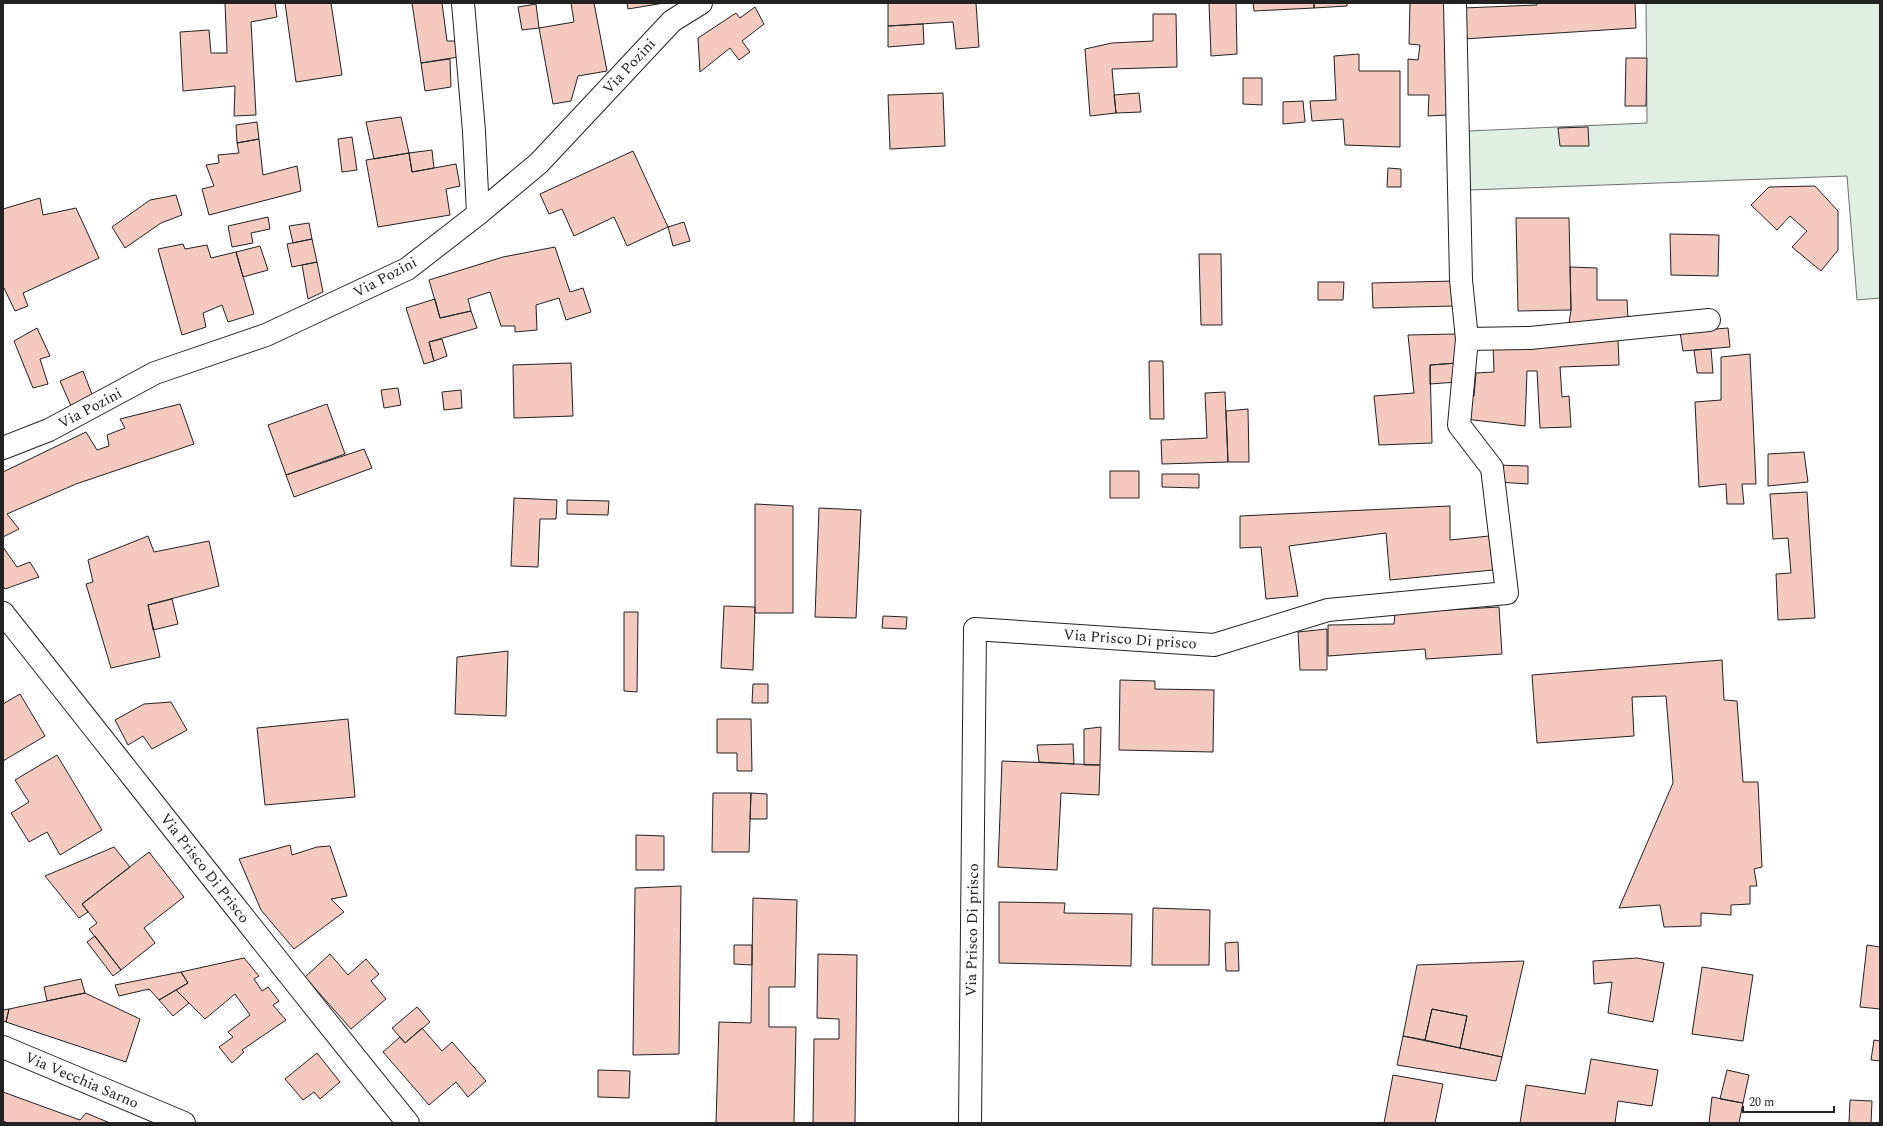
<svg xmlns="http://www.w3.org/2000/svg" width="1883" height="1126" viewBox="0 0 1883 1126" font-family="Spectral,serif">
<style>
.green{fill:#e0efe3;stroke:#6f6f6f}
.building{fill:#f3c9c0;stroke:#222}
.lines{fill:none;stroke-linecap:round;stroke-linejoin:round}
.minor-casing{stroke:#222;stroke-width:24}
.minor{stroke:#fff;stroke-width:22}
.labels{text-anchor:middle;stroke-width:3;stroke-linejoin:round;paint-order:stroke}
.street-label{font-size:15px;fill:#222;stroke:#fff}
</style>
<rect width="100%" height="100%" fill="#fff"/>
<path class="green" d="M 1646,3 L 1880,3 L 1880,298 L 1857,300 L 1847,176 L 1470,190 L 1468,131 L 1647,123 Z"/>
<path class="building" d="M 225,3 L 275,3 L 277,17 L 251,22 L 256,115 L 234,116 L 235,86 L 183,91 L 180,32 L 209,30 L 211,53 L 227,53 Z
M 285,3 L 331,3 L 342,75 L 296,82 Z
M 412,3 L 442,3 L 447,41 L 455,41 L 458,57 L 421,63 Z
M 571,3 L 594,3 L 607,71 L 578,76 L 571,101 L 553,104 L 539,28 L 574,22 Z
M 627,3 L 664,3 L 628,9 Z
M 888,3 L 976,3 L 979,47 L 956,49 L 953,22 L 888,26 Z
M 1209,3 L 1236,3 L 1237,54 L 1211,56 Z
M 1253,3 L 1314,3 L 1314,8 L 1254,11 Z
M 1314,3 L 1347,3 L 1347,6 L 1314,8 Z
M 1410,3 L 1445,3 L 1447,115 L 1428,116 L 1429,95 L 1408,95 L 1408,59 L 1418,60 L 1420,45 L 1409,44 Z
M 1537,3 L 1635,3 L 1636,28 L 1463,39 L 1463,8 L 1537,5 Z
M 536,4 L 539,28 L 522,30 L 518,7 Z
M 755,7 L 764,24 L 742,41 L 750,52 L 739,60 L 730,48 L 700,72 L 698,38 L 736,13 L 740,18 Z
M 1153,14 L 1176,14 L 1177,67 L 1112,69 L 1116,113 L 1090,116 L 1085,49 L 1112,43 L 1153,41 Z
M 923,24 L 924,44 L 888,47 L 888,26 Z
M 1359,54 L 1359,71 L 1400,71 L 1400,147 L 1345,145 L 1343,119 L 1312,121 L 1310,101 L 1336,100 L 1334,56 Z
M 1626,58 L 1647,58 L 1646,106 L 1625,106 Z
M 450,59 L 451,87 L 425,91 L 421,63 Z
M 1243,78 L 1262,78 L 1262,105 L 1243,104 Z
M 943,93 L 945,146 L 890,149 L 888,95 Z
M 1139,93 L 1141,112 L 1116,113 L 1114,95 Z
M 1303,101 L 1305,122 L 1283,124 L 1283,102 Z
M 401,117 L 409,153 L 374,159 L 366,122 Z
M 257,122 L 259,139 L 237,143 L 236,125 Z
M 1588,127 L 1589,146 L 1560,146 L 1558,128 Z
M 352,137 L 357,170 L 342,172 L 338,139 Z
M 259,139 L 263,175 L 297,166 L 301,191 L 209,215 L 202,189 L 214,186 L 206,165 L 219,163 L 218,155 L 239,153 L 237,143 Z
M 432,150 L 434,168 L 412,172 L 409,153 Z
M 633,151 L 668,227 L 627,246 L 614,217 L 574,236 L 562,209 L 549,214 L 540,194 Z
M 409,153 L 412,172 L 456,164 L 460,186 L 446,189 L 450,215 L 378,227 L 366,160 Z
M 1388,168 L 1401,169 L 1401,187 L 1387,187 Z
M 1815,186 L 1838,211 L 1838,250 L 1821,271 L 1792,247 L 1807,231 L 1790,216 L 1777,230 L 1751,205 L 1769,187 Z
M 176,195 L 182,215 L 161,223 L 125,248 L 112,227 L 150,200 Z
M 40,198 L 43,215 L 76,208 L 99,258 L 23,293 L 28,306 L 15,311 L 4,288 L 3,289 L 3,209 Z
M 268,217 L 270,229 L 251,233 L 253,243 L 232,247 L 228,226 Z
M 1516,218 L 1569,218 L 1571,310 L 1518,311 Z
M 684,222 L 690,241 L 673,246 L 668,227 Z
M 309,223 L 312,239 L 293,243 L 289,226 Z
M 1670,234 L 1719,235 L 1718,276 L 1671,275 Z
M 312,239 L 317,262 L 292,267 L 287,244 Z
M 183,244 L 185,249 L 207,245 L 211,258 L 236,252 L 254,314 L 228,322 L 222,305 L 203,313 L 206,327 L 182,335 L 158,249 Z
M 260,246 L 268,270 L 243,277 L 236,252 Z
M 555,247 L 570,292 L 583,288 L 591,312 L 566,320 L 559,298 L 536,305 L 537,330 L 515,332 L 515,326 L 501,326 L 490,292 L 468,299 L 471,311 L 440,318 L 429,280 L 503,257 Z
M 1199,254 L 1221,254 L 1222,325 L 1201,325 Z
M 317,262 L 323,292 L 308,299 L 302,265 Z
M 1570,267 L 1597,268 L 1597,300 L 1627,300 L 1628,319 L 1569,323 L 1571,310 Z
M 1454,281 L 1454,306 L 1373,308 L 1372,283 Z
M 1318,282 L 1344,282 L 1343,300 L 1318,300 Z
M 435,299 L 440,318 L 471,311 L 477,328 L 429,342 L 434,361 L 424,364 L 406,308 Z
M 37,328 L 50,356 L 40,359 L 48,384 L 33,388 L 14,341 Z
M 1728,328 L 1730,347 L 1683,351 L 1680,332 Z
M 1456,334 L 1457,363 L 1430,365 L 1432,443 L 1379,445 L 1374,396 L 1414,393 L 1408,335 Z
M 442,339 L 447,356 L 434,361 L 429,342 Z
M 1618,339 L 1619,365 L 1560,367 L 1562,397 L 1569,396 L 1571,427 L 1540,428 L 1537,371 L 1527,371 L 1525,426 L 1465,419 L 1468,396 L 1474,396 L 1476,373 L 1494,372 L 1493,345 Z
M 1711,349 L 1713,373 L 1697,373 L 1694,350 Z
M 1750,354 L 1756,484 L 1742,484 L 1744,504 L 1727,504 L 1726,484 L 1699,487 L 1695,402 L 1721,400 L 1721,357 Z
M 1149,361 L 1163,361 L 1164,419 L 1150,419 Z
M 571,363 L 573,416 L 514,418 L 513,365 Z
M 1457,363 L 1457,382 L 1430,384 L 1430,365 Z
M 83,371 L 93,397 L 71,406 L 60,381 Z
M 398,388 L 401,405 L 384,408 L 381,390 Z
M 461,390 L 462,408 L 444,410 L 442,392 Z
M 1225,392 L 1228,462 L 1162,464 L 1161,440 L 1207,438 L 1205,393 Z
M 180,404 L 194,444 L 76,484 L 7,514 L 19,529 L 3,537 L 3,472 L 86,432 L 97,450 L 109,446 L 107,435 L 125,428 L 120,419 Z
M 327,404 L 345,454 L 286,475 L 268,425 Z
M 1248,409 L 1249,462 L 1228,462 L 1226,411 Z
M 364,449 L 372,468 L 294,497 L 286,475 Z
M 1804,452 L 1808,482 L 1768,486 L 1768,454 Z
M 1496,465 L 1528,466 L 1528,484 L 1498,482 Z
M 1110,471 L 1139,471 L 1139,498 L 1110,498 Z
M 1162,474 L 1199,474 L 1199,488 L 1162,487 Z
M 1807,492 L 1815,618 L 1778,620 L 1776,574 L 1791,573 L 1788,538 L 1773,539 L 1770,494 Z
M 514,498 L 557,500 L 556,519 L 540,519 L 538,567 L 511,566 Z
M 567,500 L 609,501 L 608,515 L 567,514 Z
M 755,504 L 793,506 L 793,613 L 755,613 Z
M 1450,506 L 1450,540 L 1489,536 L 1493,570 L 1390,580 L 1386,533 L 1289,546 L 1298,596 L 1266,599 L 1261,547 L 1240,548 L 1240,516 Z
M 819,508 L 861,510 L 856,618 L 815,617 Z
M 148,536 L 154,552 L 209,541 L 219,586 L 148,605 L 160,657 L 111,668 L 86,584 L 93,582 L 88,560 Z
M 3,547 L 17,567 L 30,562 L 39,577 L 5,589 L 3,586 Z
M 172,599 L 178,624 L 153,630 L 148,605 Z
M 724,606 L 755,607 L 753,670 L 721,668 Z
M 1499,607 L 1502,654 L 1426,659 L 1425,649 L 1328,656 L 1328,625 L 1394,624 L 1395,613 Z
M 624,612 L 638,612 L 637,692 L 624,691 Z
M 883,616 L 907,617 L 906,629 L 882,628 Z
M 1327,629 L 1327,670 L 1300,670 L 1298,632 Z
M 508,651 L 506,716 L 455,714 L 457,657 Z
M 1722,660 L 1724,700 L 1737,701 L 1743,782 L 1758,782 L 1762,867 L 1754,869 L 1757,886 L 1750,886 L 1750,904 L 1731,905 L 1731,915 L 1701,913 L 1701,926 L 1664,927 L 1660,905 L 1619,908 L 1673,783 L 1666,696 L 1632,697 L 1634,736 L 1537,743 L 1532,675 Z
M 1120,680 L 1155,681 L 1155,689 L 1214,690 L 1213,752 L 1119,750 Z
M 753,684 L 768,684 L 768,703 L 752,703 Z
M 20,694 L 45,736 L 3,761 L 3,704 Z
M 171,702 L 187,730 L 152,749 L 143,736 L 128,745 L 115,720 L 144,704 Z
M 348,719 L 355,797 L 265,805 L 257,728 Z
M 717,719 L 751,719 L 752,771 L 737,771 L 737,753 L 717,753 Z
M 1101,727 L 1100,765 L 1084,765 L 1084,729 Z
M 1073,744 L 1074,764 L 1039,762 L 1037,745 Z
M 57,755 L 102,830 L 60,855 L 47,832 L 29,842 L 11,813 L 29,802 L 15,780 Z
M 1002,761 L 1100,765 L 1099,795 L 1061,793 L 1057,870 L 998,867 Z
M 713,793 L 751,793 L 749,852 L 712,852 Z
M 751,793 L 767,794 L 767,819 L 750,819 Z
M 636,835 L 664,836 L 664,870 L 636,870 Z
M 290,845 L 292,855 L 317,847 L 330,846 L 347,896 L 331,899 L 344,912 L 294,949 L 261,910 L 239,859 Z
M 114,847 L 130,867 L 82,904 L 88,912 L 79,918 L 45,876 Z
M 149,852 L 184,897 L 144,928 L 155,943 L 121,970 L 89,929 L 97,923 L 82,904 Z
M 681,886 L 679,1054 L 633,1055 L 635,888 Z
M 753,898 L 797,900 L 795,987 L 769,987 L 769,1027 L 796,1027 L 794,1123 L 716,1123 L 719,1022 L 751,1023 Z
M 999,902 L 1065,903 L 1064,913 L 1132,914 L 1131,966 L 999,963 Z
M 1153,908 L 1210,910 L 1209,965 L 1152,965 Z
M 95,936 L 121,970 L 113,976 L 87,942 Z
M 1238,942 L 1239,971 L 1226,971 L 1225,943 Z
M 734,945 L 752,945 L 752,965 L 734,964 Z
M 1867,945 L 1880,947 L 1880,1009 L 1860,1007 Z
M 330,954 L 348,975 L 366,959 L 379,974 L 371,981 L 386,999 L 351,1029 L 305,977 Z
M 818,954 L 857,955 L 855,1123 L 813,1123 L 814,1039 L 839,1039 L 839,1019 L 817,1018 Z
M 244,958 L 259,976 L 254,979 L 262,991 L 268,987 L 279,1001 L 273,1005 L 286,1020 L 242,1050 L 244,1052 L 232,1063 L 219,1047 L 233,1037 L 228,1032 L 250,1015 L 235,994 L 205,1019 L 176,990 L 188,983 L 181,972 Z
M 1637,958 L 1664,963 L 1653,1022 L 1608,1013 L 1612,982 L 1594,984 L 1593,961 Z
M 1524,961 L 1502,1057 L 1460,1048 L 1467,1016 L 1432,1009 L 1425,1040 L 1403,1036 L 1417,965 Z
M 1702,967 L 1753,975 L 1743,1041 L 1692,1034 Z
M 181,972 L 188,983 L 159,1000 L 149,989 L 119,996 L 115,985 Z
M 81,979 L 85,993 L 47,1001 L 44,987 Z
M 176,990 L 189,1003 L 173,1016 L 159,1000 Z
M 85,993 L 140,1019 L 126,1062 L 6,1022 L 9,1009 Z
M 417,1007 L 430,1022 L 405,1043 L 392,1028 Z
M 9,1009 L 6,1022 L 3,1021 L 3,1010 Z
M 1432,1009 L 1467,1016 L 1460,1048 L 1425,1040 Z
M 422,1028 L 442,1051 L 452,1042 L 486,1081 L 468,1097 L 456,1082 L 429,1105 L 383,1052 L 400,1037 L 405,1043 Z
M 1403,1036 L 1502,1057 L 1496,1081 L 1397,1065 Z
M 1874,1040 L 1880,1041 L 1880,1061 L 1871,1060 Z
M 317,1053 L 340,1082 L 320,1099 L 314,1092 L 303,1100 L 285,1079 Z
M 1591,1059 L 1658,1070 L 1652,1106 L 1618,1101 L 1615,1123 L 1520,1123 L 1526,1085 L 1585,1094 Z
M 598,1070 L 630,1071 L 629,1098 L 598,1097 Z
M 1727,1070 L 1749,1075 L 1743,1103 L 1720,1099 Z
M 1393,1075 L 1443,1084 L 1435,1123 L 1384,1123 Z
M 3,1092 L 80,1120 L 86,1113 L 110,1123 L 8,1123 L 3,1121 Z
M 1712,1097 L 1743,1103 L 1739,1123 L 1709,1123 Z
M 1850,1100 L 1872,1101 L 1871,1123 L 1849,1123 Z"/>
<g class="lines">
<g class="minor-casing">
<path id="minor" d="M 463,3 L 474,131 L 478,214
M 1455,3 L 1461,280 L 1467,339 L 1530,338 L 1709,320
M 3,448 L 49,430 L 155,373 L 266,335 L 407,269 L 478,214 L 539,163 L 672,21 L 701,3
M 3,613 C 138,783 271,954 408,1123
M 3,1047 L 184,1123
M 970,1123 L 975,629 L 1214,645 L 1328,610 L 1507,593 L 1492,468 L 1459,425 L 1467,339"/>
</g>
<use href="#minor" class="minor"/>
</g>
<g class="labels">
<g class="street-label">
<text transform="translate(629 66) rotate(-47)" y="5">Via Pozini</text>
<text transform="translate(385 277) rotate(-28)" y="5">Via Pozini</text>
<text transform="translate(90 408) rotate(-28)" y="5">Via Pozini</text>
<text transform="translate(1130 639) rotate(4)" y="5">Via Prisco Di prisco</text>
<text transform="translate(205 868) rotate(52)" y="5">Via Prisco Di Prisco</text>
<text transform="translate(972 930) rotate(-89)" y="5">Via Prisco Di prisco</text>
<text transform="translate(82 1080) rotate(23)" y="5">Via Vecchia Sarno</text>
</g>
</g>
<rect width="1883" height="1126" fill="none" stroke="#222222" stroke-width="8"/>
<path d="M1743 1106v6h91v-6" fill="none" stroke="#222222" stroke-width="2"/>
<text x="1749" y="1106" font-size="12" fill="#222222" stroke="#ffffff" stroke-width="3" paint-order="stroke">20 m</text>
</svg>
